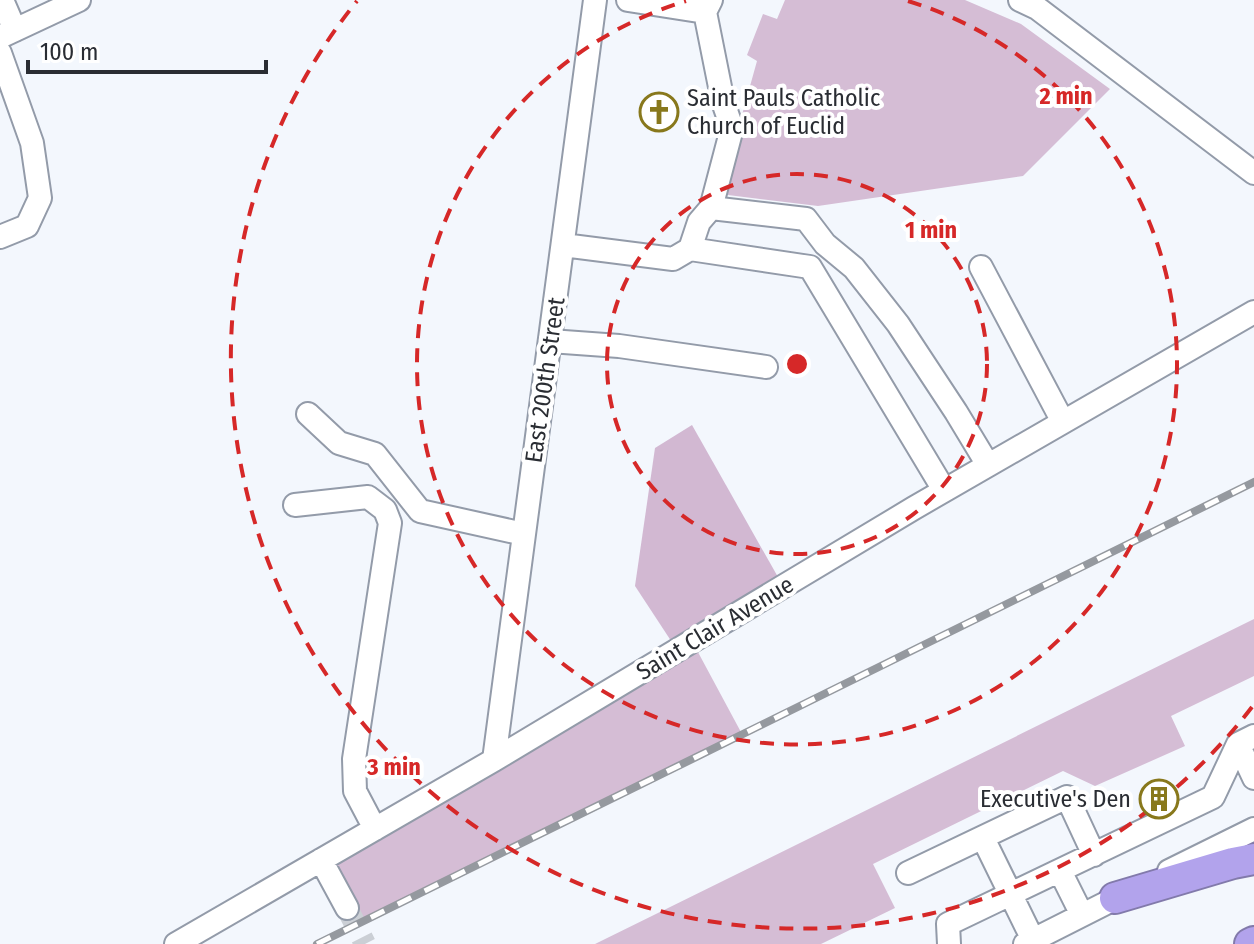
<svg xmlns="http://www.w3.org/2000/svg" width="1254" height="944" viewBox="0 0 1254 944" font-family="'Fira Sans Condensed',sans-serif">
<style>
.green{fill:#d5bdd5}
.forest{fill:#d2b8d2}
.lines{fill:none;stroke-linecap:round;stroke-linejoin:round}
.minor-tunnel{stroke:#cbcfd5;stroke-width:22;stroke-dasharray:22 11;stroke-linecap:butt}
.minor-casing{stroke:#939ba9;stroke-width:26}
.highway-casing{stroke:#827aab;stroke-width:34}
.minor{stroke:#fff;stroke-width:22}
.highway{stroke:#b2a3ec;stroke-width:30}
.rail-casing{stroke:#95999f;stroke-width:8}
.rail{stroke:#fff;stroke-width:5;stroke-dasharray:15;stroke-linecap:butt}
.ring{fill:none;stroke:#d62828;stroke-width:4;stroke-dasharray:14 10}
.labels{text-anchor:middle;stroke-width:8;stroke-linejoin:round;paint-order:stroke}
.poi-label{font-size:24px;fill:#2a2d33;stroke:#fff;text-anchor:start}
.street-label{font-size:24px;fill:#2a2d33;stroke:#fff}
.centre{fill:#d62828;stroke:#fff;stroke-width:4}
.ring-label{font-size:24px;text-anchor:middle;font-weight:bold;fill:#d62828;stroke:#fff;stroke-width:8;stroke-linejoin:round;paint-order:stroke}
</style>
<rect width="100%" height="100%" fill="#f3f7fd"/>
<path class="green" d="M 785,0 L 965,0 L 1021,24 L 1110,89 L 1023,176 L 818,206 L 720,194 L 757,61 L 747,55 L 763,14 L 777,19 Z
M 1254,619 L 1254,676 L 1171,716 L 1185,746 L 1095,786 L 1063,771 L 873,864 L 895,908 L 821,944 L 595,944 Z
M 692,641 L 742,734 L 355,925 L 322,860 Z"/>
<path class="forest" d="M 692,425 L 783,586 L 677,650 L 635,586 L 655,448 Z"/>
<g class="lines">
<path class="minor-tunnel" d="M 347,908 L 365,944"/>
<g class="minor-casing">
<path id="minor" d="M 2,0 L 15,30
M 628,0 L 705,12
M 1020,0 L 1037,8 L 1254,173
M 0,37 L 79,0
M 0,53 L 32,143 L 40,198 L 27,226 L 0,237
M 711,208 L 731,132 L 731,125 L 723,102 L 705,12 L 711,0
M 563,245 L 673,259 L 690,249 L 699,222 L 711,208 L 806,219 L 825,244 L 854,268 L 898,324 L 956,412 L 988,465
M 690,249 L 810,267 L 944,490
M 981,267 L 1063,422
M 550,341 L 619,346 L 766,367
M 308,414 L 339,443 L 375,454 L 420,511 L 524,534
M 295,505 L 368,497 L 385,510 L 390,523 L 354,759 L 355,791 L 375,829
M 1254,736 L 1238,744 L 1254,778
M 494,760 L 595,0
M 983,838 L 1033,940
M 321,860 L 347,908
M 1060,871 L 1082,915
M 1169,871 L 1254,829
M 908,873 L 1067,797 L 1094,855
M 176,944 L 494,760 L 914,508 L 1254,312
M 949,944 L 948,924 L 1213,797 L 1238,744
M 1025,944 L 1128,892"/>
</g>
<g class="highway-casing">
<path id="highway" d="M 1115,898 L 1233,863 L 1254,859
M 1250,944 L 1254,942"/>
</g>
<use href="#minor" class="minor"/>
<use href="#highway" class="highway"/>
<g class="rail-casing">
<path id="rail" d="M 317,944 L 1254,482"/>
</g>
<use href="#rail" class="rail"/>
</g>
<g class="ring">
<circle cx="797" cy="364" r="190"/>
<path d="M908 1A380 380 0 1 1 686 1"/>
<path d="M1252 707A570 570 0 1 1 357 1"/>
</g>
<defs>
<g id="church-ring" transform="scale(2)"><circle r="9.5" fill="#fff" stroke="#88781c" stroke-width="1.5"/><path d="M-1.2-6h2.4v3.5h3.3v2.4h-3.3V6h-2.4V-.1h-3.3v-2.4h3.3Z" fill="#88781c"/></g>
<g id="building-ring" transform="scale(2)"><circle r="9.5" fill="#fff" stroke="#88781c" stroke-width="1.5"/><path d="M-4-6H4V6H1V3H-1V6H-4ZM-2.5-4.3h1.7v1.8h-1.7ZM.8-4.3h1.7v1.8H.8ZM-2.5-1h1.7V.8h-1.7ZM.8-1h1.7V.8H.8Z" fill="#88781c"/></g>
</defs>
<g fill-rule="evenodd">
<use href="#church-ring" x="659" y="112"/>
<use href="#building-ring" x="1159" y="799"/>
</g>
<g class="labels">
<g class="poi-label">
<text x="687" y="106">Saint Pauls Catholic<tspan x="687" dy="28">Church of Euclid</tspan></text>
<text x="1131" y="807" text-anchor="end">Executive's Den</text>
</g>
<g class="street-label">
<text transform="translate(545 380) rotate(-82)" y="8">East 200th Street</text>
<text transform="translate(715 628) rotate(-31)" y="8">Saint Clair Avenue</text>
</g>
</g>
<circle cx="797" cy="364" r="12" class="centre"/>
<g class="ring-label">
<text x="1066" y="104">2 min</text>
<text x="931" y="238">1 min</text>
<text x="394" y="775">3 min</text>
</g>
<path d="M28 60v12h238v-12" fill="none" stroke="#2a2d33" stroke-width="4"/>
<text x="40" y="60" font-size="24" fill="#2a2d33" stroke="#ffffff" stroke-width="6" paint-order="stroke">100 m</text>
</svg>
